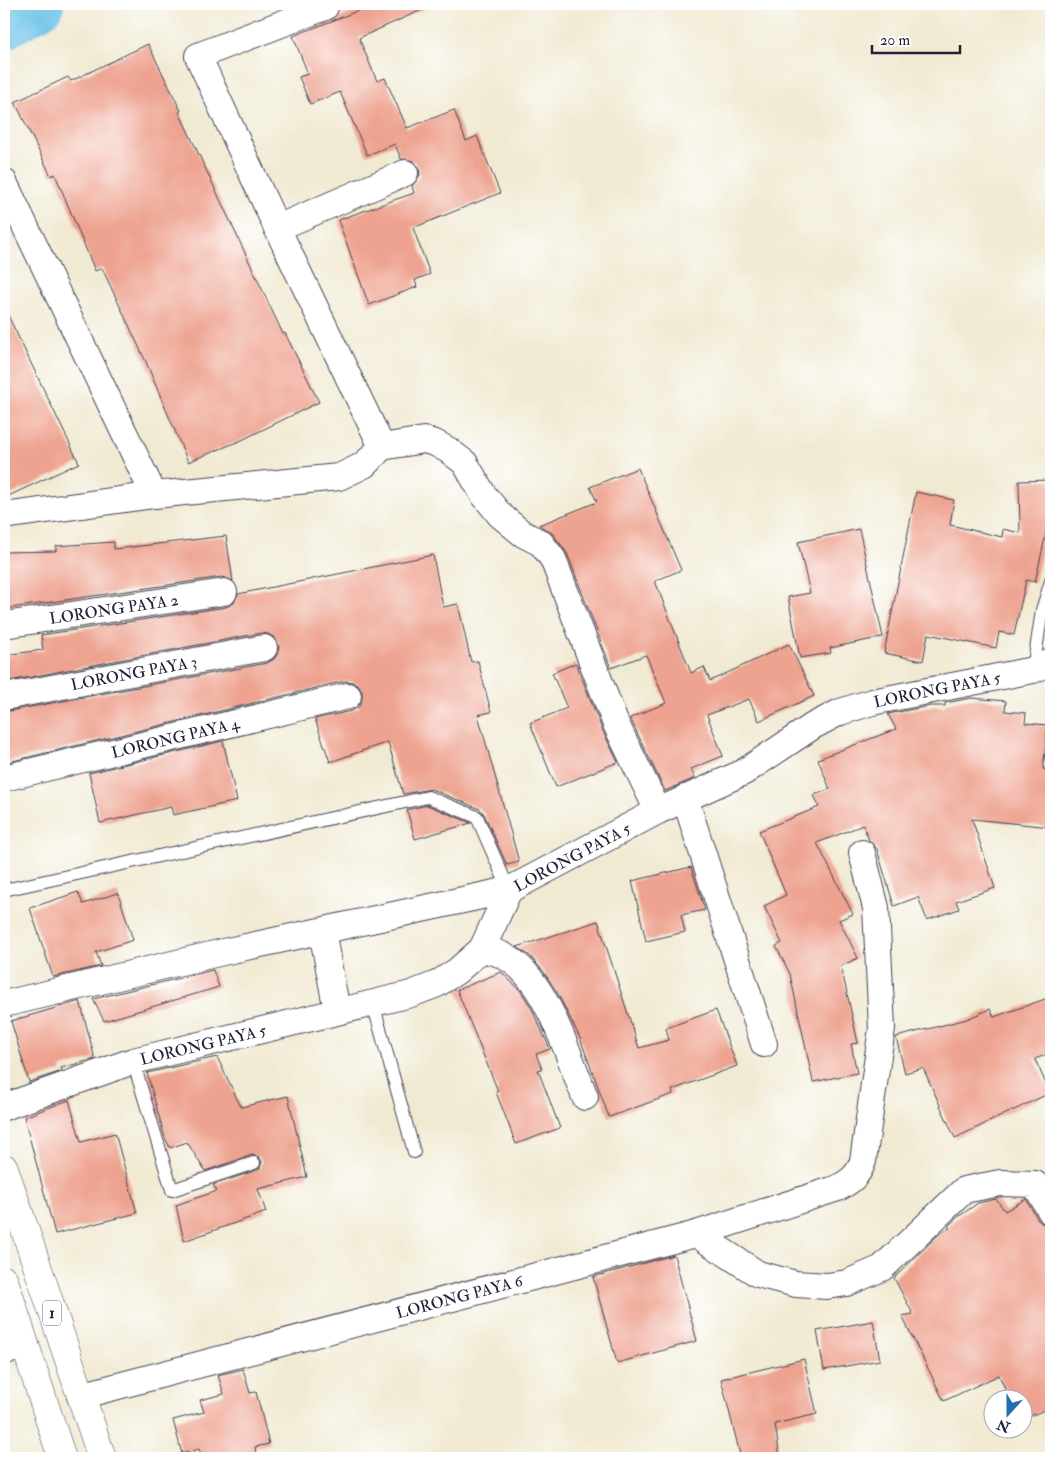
<svg xmlns="http://www.w3.org/2000/svg" width="1055" height="1462" viewBox="0 0 1055 1462" font-family="'IM FELL Double Pica',serif">
<style>
.lines{fill:none;stroke-linecap:round;stroke-linejoin:round}
.river{stroke:#6ac2e7;stroke-width:52}
.building{fill:#eea390}
.lane-casing{stroke:#414052;stroke-width:14}
.street-casing{stroke:#414052;stroke-width:28}
.primary-casing{stroke:#414052;stroke-width:29}
.lane{stroke:#fff;stroke-width:12}
.street{stroke:#fff;stroke-width:26}
.primary{stroke:#fff;stroke-width:28}
.labels{text-anchor:middle;stroke-width:4.5;stroke-linejoin:round;paint-order:stroke}
.shield{fill:#fff;stroke:#646476;stroke-width:1}
.shield-label{font-size:15px;font-weight:bold;fill:#22223b}
.street-label{font-size:16px;fill:#22223b;stroke:#fff}
</style>
<rect width="100%" height="100%" fill="#fff"/>
<filter id="ink" filterUnits="userSpaceOnUse"><feTurbulence type="fractalNoise" baseFrequency=".02" numOctaves="2"/><feDisplacementMap in="SourceGraphic" scale="10" xChannelSelector="R" yChannelSelector="G"/><feConvolveMatrix kernelMatrix="1 2 1 2 8 2 1 2 1" color-interpolation-filters="sRGB"/></filter>
<filter id="wash" filterUnits="userSpaceOnUse"><feTurbulence type="fractalNoise" baseFrequency=".0096" numOctaves="4" result="noise"/><feDisplacementMap in="SourceGraphic" scale="20" xChannelSelector="R" yChannelSelector="G"/><feGaussianBlur stdDeviation="1.12" result="paint"/><feColorMatrix in="noise" values="0 0 0 0 0 0 0 0 0 0 0 0 0 0 0 0 0 1.4 0 .05"/><feComposite in="paint" operator="in"/></filter>
<g filter="url(#wash)">
<rect width="100%" height="100%" fill="#f1ead3"/>
<g class="lines">
<path class="river" d="M 4,23 L 38,4"/>
</g>
<g id="blocks">
<path class="building" d="M 357,4 L 435,4 L 359,38 L 377,81 L 385,78 L 407,128 L 454,110 L 466,141 L 477,136 L 500,193 L 413,228 L 430,274 L 415,280 L 417,287 L 369,305 L 338,220 L 414,193 L 412,186 L 420,175 L 419,168 L 414,161 L 401,159 L 395,144 L 367,155 L 340,92 L 310,104 L 299,77 L 308,74 L 293,36 L 360,10 Z
M 148,44 L 181,111 L 179,112 L 283,334 L 285,333 L 319,402 L 242,440 L 188,462 L 146,362 L 102,268 L 95,271 L 55,174 L 51,176 L 15,102 L 68,77 L 71,81 Z
M 4,307 L 79,463 L 4,498 Z
M 638,468 L 681,570 L 655,581 L 691,673 L 704,667 L 710,681 L 789,644 L 814,696 L 759,721 L 749,699 L 707,715 L 723,756 L 691,769 L 695,778 L 665,791 L 630,718 L 666,703 L 646,655 L 611,668 L 567,553 L 553,534 L 539,525 L 597,502 L 590,487 Z
M 1051,480 L 1051,512 L 1035,582 L 1026,580 L 1014,635 L 999,632 L 996,648 L 928,634 L 923,661 L 884,653 L 916,492 L 954,500 L 950,525 L 1002,537 L 1003,529 L 1020,533 L 1019,481 Z
M 859,529 L 883,637 L 830,648 L 831,653 L 800,658 L 788,597 L 810,593 L 798,542 Z
M 226,536 L 233,581 L 222,577 L 4,609 L 4,552 L 56,551 L 56,546 L 114,542 L 114,549 Z
M 433,555 L 443,607 L 458,604 L 471,662 L 478,661 L 491,712 L 478,715 L 519,862 L 507,865 L 484,814 L 480,809 L 431,789 L 403,794 L 388,742 L 330,762 L 315,719 L 351,711 L 359,707 L 362,700 L 362,692 L 359,685 L 352,682 L 345,681 L 4,763 L 4,712 L 267,663 L 274,659 L 278,653 L 279,646 L 275,638 L 268,634 L 261,633 L 4,682 L 4,655 L 43,650 L 41,635 L 226,607 L 234,603 L 238,594 Z
M 576,663 L 601,727 L 618,762 L 556,787 L 530,723 L 567,708 L 552,673 Z
M 971,698 L 1006,701 L 1005,711 L 1026,713 L 1025,723 L 1048,725 L 1043,769 L 1051,770 L 1051,827 L 972,819 L 995,888 L 956,901 L 959,909 L 927,920 L 918,897 L 894,906 L 877,849 L 869,840 L 863,825 L 817,843 L 853,914 L 839,920 L 858,958 L 841,966 L 858,1043 L 851,1044 L 857,1073 L 813,1082 L 790,974 L 776,946 L 782,943 L 764,906 L 786,895 L 759,831 L 819,807 L 814,795 L 830,789 L 818,759 L 896,729 L 888,714 L 930,706 L 945,706 L 945,703 Z
M 223,741 L 237,801 L 173,815 L 171,807 L 100,823 L 89,773 Z
M 427,805 L 471,823 L 415,839 L 407,810 Z
M 691,867 L 705,910 L 681,915 L 685,932 L 646,941 L 632,881 Z
M 78,892 L 83,904 L 118,893 L 133,940 L 96,952 L 101,966 L 53,977 L 30,908 Z
M 598,921 L 639,1048 L 669,1040 L 666,1028 L 716,1010 L 737,1066 L 672,1090 L 673,1094 L 609,1117 L 580,1038 L 557,992 L 543,971 L 530,956 L 517,947 Z
M 213,970 L 219,987 L 104,1021 L 93,999 Z
M 501,972 L 520,990 L 531,1007 L 550,1049 L 536,1054 L 542,1069 L 538,1070 L 560,1128 L 516,1144 L 496,1092 L 498,1091 L 457,990 Z
M 1051,997 L 1051,1053 L 1035,1059 L 1050,1093 L 955,1138 L 923,1068 L 905,1073 L 896,1037 L 967,1019 L 990,1009 L 994,1017 Z
M 80,1001 L 95,1059 L 61,1068 L 62,1071 L 29,1082 L 11,1021 Z
M 217,1057 L 241,1107 L 288,1096 L 307,1177 L 258,1189 L 266,1212 L 184,1241 L 176,1205 L 217,1191 L 213,1185 L 257,1170 L 260,1168 L 262,1161 L 259,1157 L 252,1155 L 205,1171 L 187,1142 L 170,1148 L 165,1138 L 147,1073 Z
M 69,1100 L 81,1142 L 115,1133 L 137,1213 L 55,1234 L 24,1117 Z
M 996,1199 L 1005,1211 L 1026,1199 L 1038,1220 L 1051,1230 L 1051,1407 L 1022,1420 L 1022,1400 L 1010,1400 L 999,1375 L 944,1401 L 902,1316 L 913,1314 L 894,1278 L 940,1233 L 950,1228 L 948,1226 L 958,1217 L 978,1203 Z
M 674,1255 L 697,1341 L 617,1363 L 593,1277 Z
M 873,1321 L 880,1360 L 824,1370 L 817,1331 Z
M 804,1359 L 817,1414 L 775,1424 L 780,1458 L 741,1458 L 721,1379 Z
M 243,1369 L 250,1393 L 256,1392 L 269,1444 L 255,1447 L 256,1454 L 240,1458 L 202,1458 L 199,1449 L 182,1454 L 173,1420 L 204,1412 L 200,1400 L 224,1394 L 218,1375 Z"/>
</g>
</g>
<g filter="url(#ink)">
<use href="#blocks" fill-opacity="0" stroke="#414052" stroke-width="1"/>
<g class="lines">
<g class="lane-casing">
<path id="lane" d="M 1033,670 L 1042,610 L 1051,581
M 4,890 L 428,797 L 477,817 L 509,890
M 373,1003 L 414,1152
M 133,1061 L 172,1190 L 254,1163"/>
</g>
<g class="street-casing">
<g id="street">
<path d="M 325,7 L 198,56 L 277,228 L 382,447"/>
<path d="M 4,182 L 154,495"/>
<path d="M 277,228 L 405,173"/>
<path d="M 4,516 L 154,495 L 339,477 L 364,465 L 382,447 L 424,440 L 435,443 L 448,450 L 465,463 L 483,494 L 500,515 L 523,534 L 541,543 L 553,559 L 615,722 L 658,811"/>
<path id="s1" d="M 4,625 L 224,592"/>
<path id="s2" d="M 4,697 L 264,648"/>
<path id="s3" d="M 4,778 L 348,696"/>
<path d="M 685,798 L 764,1044"/>
<path d="M 322,931 L 337,1011"/>
<path d="M 482,949 C 489,951 497,952 504,956 C 546,977 568,1056 585,1097"/>
<path d="M 4,1004 L 223,952 L 509,890"/>
<path id="s4" d="M 4,1107 L 133,1061 L 411,994 L 437,984 L 457,971 L 482,949 L 509,890 L 658,811 L 744,772 L 813,726 L 840,712 L 872,702 L 1033,670 L 1051,662"/>
<path d="M 696,1234 L 758,1274 L 796,1284 L 827,1286 L 847,1283 L 882,1268 L 964,1190 L 1000,1183 L 1035,1184 L 1051,1212"/>
<path d="M 4,1351 L 26,1347"/>
<path id="s5" d="M 80,1396 L 696,1234 L 838,1188 C 851,1181 858,1176 863,1161 L 882,1028 L 876,908 L 862,853"/>
</g>
</g>
<g class="primary-casing">
<path id="primary" d="M 4,1168 L 102,1458
M 4,1280 L 62,1458"/>
</g>
<use href="#lane" class="lane"/>
<use href="#street" class="street"/>
<use href="#primary" class="primary"/>
</g>
</g>
<g class="labels">
<rect class="shield" x="43" y="1300.5" width="18" height="25" rx="4"/>
<g class="shield-label">
<text x="52" y="1318">1</text>
</g>
<g class="street-label">
<text dy="6" stroke="none"><textPath href="#s1" startOffset="111">LORONG PAYA 2</textPath></text>
<text dy="6" stroke="none"><textPath href="#s2" startOffset="132">LORONG PAYA 3</textPath></text>
<text dy="6" stroke="none"><textPath href="#s4" startOffset="1049">LORONG PAYA 5</textPath></text>
<text dy="6" stroke="none"><textPath href="#s3" startOffset="176">LORONG PAYA 4</textPath></text>
<text dy="6" stroke="none"><textPath href="#s4" startOffset="644">LORONG PAYA 5</textPath></text>
<text dy="6" stroke="none"><textPath href="#s4" startOffset="209">LORONG PAYA 5</textPath></text>
<text dy="6" stroke="none"><textPath href="#s5" startOffset="392">LORONG PAYA 6</textPath></text>
</g>
</g>
<rect width="1055" height="1462" fill="none" stroke="#fff" stroke-width="20"/>
<g transform="translate(1008 1414) rotate(201)"><circle r="24" fill="#ffffff" stroke="#a7a7b1"/>
<path d="M0-4L9 19L0 12L-9 19Z" fill="#1f6fb2"/>
<text y="-8" font-size="14" font-weight="bold" text-anchor="middle" fill="#22223b">N</text>
</g>
<path d="M872 45v8h88v-8" fill="none" stroke="#22223b" stroke-width="2.5"/>
<text x="880" y="45" font-size="15" fill="#22223b" stroke="#ffffff" stroke-width="4" paint-order="stroke">20 m</text>
</svg>
